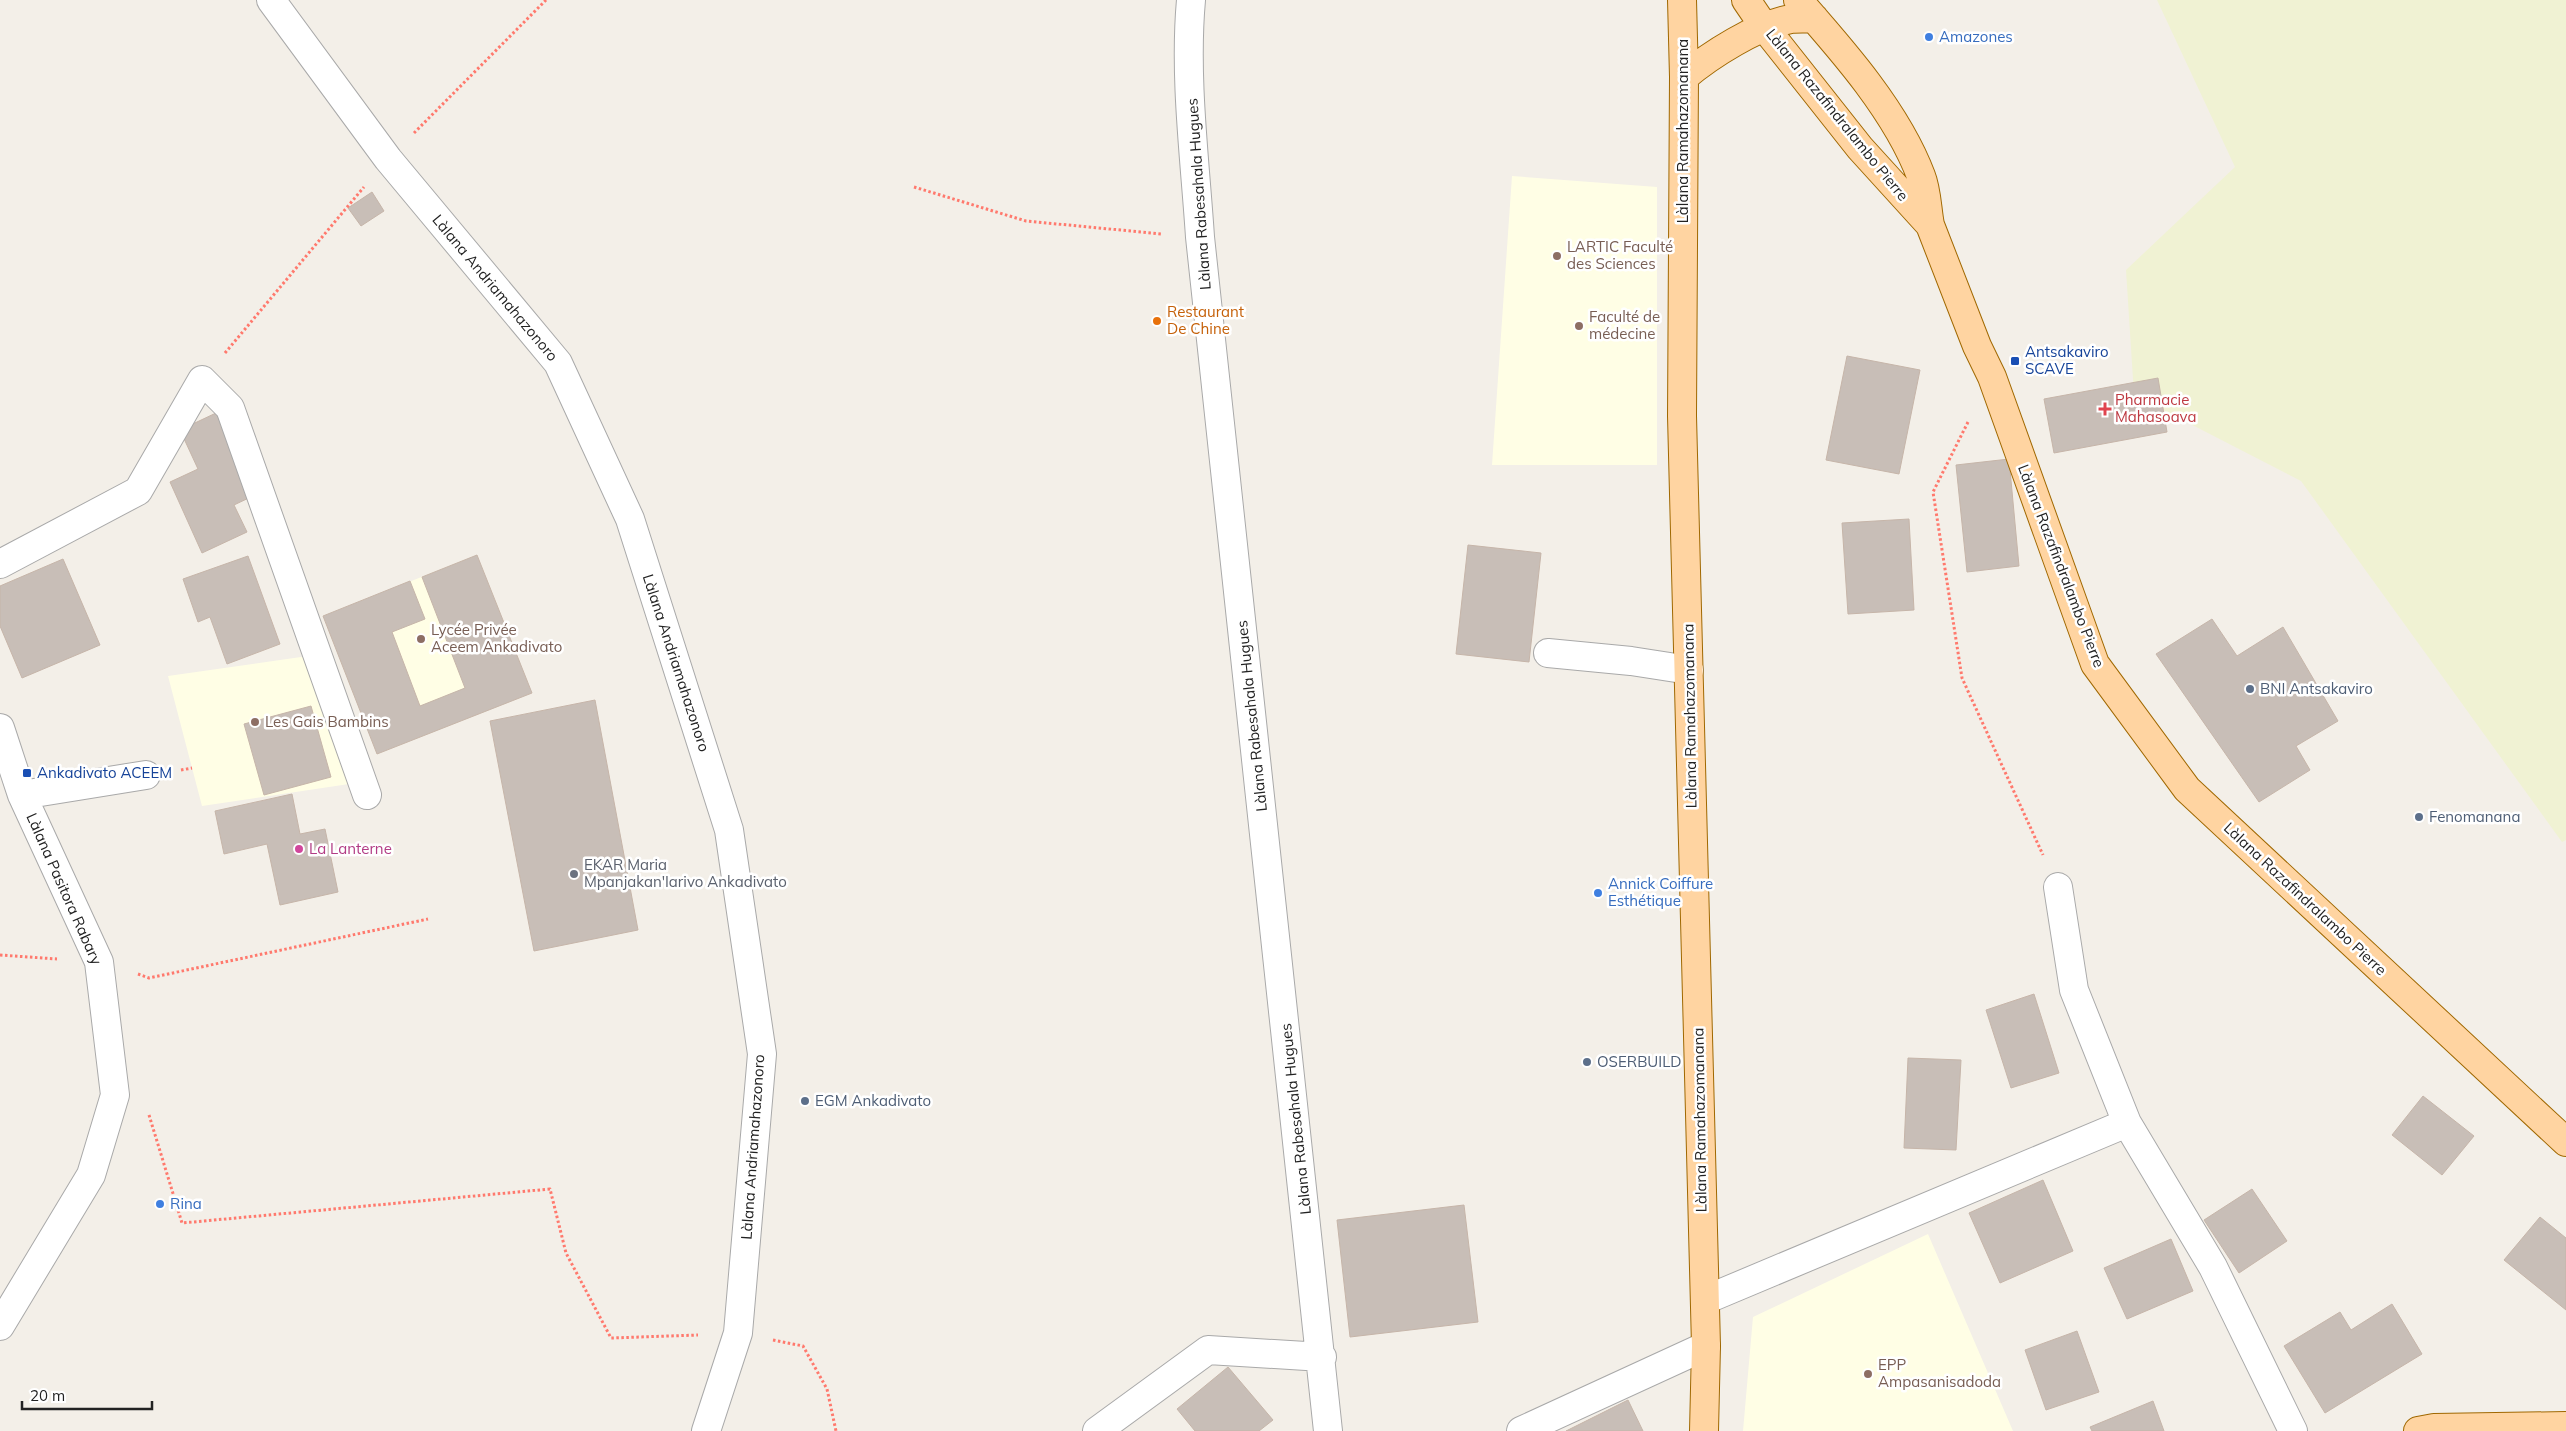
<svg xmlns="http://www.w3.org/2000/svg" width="2566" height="1431" viewBox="0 0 2566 1431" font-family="Mulish,sans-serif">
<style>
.education{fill:#fffee5}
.farmland{fill:#f0f2d3}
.building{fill:#c8beb7;stroke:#c6b5a9}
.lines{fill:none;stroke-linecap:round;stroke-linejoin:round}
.minor-casing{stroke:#a9a9a9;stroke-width:30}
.major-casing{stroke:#a06800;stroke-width:30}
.path{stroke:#ff796d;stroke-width:3;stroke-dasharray:2.5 2.5;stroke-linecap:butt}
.minor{stroke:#fff;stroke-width:28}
.major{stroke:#ffd4a1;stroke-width:28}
.shop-dot{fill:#3f7fe0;stroke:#fff;stroke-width:2}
.education-dot{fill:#8d6e63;stroke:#fff;stroke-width:2}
.food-dot{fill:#e8710a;stroke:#fff;stroke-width:2}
.transit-dot{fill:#1a4fb4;stroke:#fff;stroke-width:2}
.health-dot{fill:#e0444e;stroke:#fff;stroke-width:2}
.service-dot{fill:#5c6f8a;stroke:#fff;stroke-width:2}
.hotel-dot{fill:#d1479c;stroke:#fff;stroke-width:2}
.worship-dot{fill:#6b7280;stroke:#fff;stroke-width:2}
.labels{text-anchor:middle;stroke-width:5;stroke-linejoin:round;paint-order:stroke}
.shop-label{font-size:15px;fill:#366cbe;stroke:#fff;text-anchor:start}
.street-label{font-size:15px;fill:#222;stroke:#fff}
.education-label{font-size:15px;fill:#785e54;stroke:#fff;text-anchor:start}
.food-label{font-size:15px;fill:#c56008;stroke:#fff;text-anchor:start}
.transit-label{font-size:15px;fill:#164399;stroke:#fff;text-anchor:start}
.health-label{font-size:15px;fill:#be3a42;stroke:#fff;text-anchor:start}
.service-label{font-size:15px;fill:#4e5e75;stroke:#fff;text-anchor:start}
.hotel-label{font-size:15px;fill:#b23c85;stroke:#fff;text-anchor:start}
.worship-label{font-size:15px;fill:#5b616d;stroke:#fff;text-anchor:start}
</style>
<rect width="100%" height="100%" fill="#f3efe8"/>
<path class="education" d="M 1512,176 L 1657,187 L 1657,465 L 1492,465 Z
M 477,555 L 532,693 L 377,754 L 323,616 Z
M 308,656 L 349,784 L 202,806 L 168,676 Z
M 1928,1234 L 2013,1431 L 1743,1431 L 1753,1317 Z"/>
<path class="farmland" d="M 2157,0 L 2566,0 L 2566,840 L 2562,842 L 2301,481 L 2134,395 L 2126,270 L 2235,167 Z"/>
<path class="building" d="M 372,192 L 384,211 L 361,226 L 348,208 Z
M 1847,356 L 1920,370 L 1899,474 L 1826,460 Z
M 2158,378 L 2167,432 L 2054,453 L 2044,399 Z
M 216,413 L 255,495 L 234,505 L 247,532 L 202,553 L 170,482 L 198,469 L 180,430 Z
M 2009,459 L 2019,566 L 1967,572 L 1956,465 Z
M 1909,519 L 1914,610 L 1848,614 L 1842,523 Z
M 1468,545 L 1541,553 L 1529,662 L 1456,654 Z
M 477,555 L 532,693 L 377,754 L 323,616 L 410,581 L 425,619 L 392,632 L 420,706 L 465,688 L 422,577 Z
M 248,556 L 280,644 L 227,664 L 210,617 L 198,622 L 183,579 Z
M 63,559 L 100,645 L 22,678 L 0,626 L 0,586 Z
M 2212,619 L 2237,656 L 2283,627 L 2338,721 L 2296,746 L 2310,770 L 2259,802 L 2156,654 Z
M 595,700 L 638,930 L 534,951 L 490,721 Z
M 311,706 L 331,777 L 264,795 L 244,724 Z
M 292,794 L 300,834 L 325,829 L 338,892 L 280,905 L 267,844 L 224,854 L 215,811 Z
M 2034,994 L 2059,1073 L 2011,1088 L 1986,1010 Z
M 1908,1058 L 1961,1060 L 1956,1150 L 1904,1148 Z
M 2423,1096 L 2474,1136 L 2442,1175 L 2392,1135 Z
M 2043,1180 L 2073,1251 L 2000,1283 L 1969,1213 Z
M 2252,1189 L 2287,1241 L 2239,1273 L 2204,1220 Z
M 1464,1205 L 1478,1322 L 1350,1337 L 1337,1220 Z
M 2540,1217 L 2566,1238 L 2566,1310 L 2504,1260 Z
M 2171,1239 L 2193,1291 L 2127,1319 L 2104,1268 Z
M 2392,1304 L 2422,1354 L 2325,1413 L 2284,1346 L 2340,1312 L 2351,1330 Z
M 2077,1331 L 2099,1392 L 2046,1410 L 2025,1350 Z
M 1228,1367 L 1273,1420 L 1259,1431 L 1195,1431 L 1177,1409 Z
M 1628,1400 L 1643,1431 L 1566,1431 Z
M 2153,1401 L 2164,1431 L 2092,1431 L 2090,1427 Z"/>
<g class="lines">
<g class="minor-casing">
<path id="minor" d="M 271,0 L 388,159 L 558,363 L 630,519 L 729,830 L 762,1054 L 738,1333 L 706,1431
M 1191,0 C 1184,77 1195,160 1200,237 L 1328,1431
M 0,564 L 138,491 L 202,380 L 230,408 L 367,795
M 1548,653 L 1631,661 L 1689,670
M 0,728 L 22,795 L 99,962 L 115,1095 L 91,1175 L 0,1326
M 22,795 L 146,775
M 2058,887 L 2074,990 L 2127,1123 L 2213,1267 L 2293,1431
M 1705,1300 L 2127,1123
M 1097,1431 L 1208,1350 L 1322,1357
M 1521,1431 L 1706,1346"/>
</g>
<g class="major-casing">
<path id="major" d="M 1682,0 L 1684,77 L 1682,416 L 1706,1346 L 1704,1431
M 1746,0 L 1765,28 L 1860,148 L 1930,225 L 1977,346 L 1992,377 L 2095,664 L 2187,789 L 2566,1142
M 1798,0 C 1843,51 1897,112 1921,176 C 1927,191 1927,210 1930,225
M 1684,77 C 1710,55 1757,25 1791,19 C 1798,18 1807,19 1814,18
M 2418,1431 L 2434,1428 L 2566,1426"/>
</g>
<path class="path" d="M 414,133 L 546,0
M 914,187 L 1026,221 L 1162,234
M 225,353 L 364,187
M 1968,422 L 1933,492 L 1962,678 L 2043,855
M 181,770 L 192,768
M 0,955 L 57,959
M 138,974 L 149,978 L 428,919
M 149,1115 L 182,1223 L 550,1189 L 566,1253 L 611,1338 L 698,1335
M 773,1340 L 803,1346 L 827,1389 L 836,1431"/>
<use href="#minor" class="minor"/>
<use href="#major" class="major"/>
</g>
<g class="shop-dot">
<circle cx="1929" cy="37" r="5"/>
<circle cx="1598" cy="893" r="5"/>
<circle cx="160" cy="1204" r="5"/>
</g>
<g class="education-dot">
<circle cx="1557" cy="256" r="5"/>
<circle cx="1579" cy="326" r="5"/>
<circle cx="421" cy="639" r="5"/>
<circle cx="255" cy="722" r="5"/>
<circle cx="1868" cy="1374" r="5"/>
</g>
<circle class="food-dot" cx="1157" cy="321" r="5"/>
<g class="transit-dot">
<rect x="2010" y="356" width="10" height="10" rx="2.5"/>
<rect x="22" y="768" width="10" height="10" rx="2.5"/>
</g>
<path class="health-dot" d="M2102.5 401.5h5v5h5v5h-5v5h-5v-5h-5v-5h5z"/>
<g class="service-dot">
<circle cx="2250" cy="689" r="5"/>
<circle cx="2419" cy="817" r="5"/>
<circle cx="1587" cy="1062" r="5"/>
<circle cx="805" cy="1101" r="5"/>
</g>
<circle class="hotel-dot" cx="299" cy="849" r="5"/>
<circle class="worship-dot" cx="574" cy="874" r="5"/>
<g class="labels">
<g class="shop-label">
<text x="1939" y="42">Amazones</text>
<text x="1608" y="889">Annick Coiffure<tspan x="1608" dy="17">Esthétique</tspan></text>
<text x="170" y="1209">Rina</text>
</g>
<g class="street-label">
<text transform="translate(1837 115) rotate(51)" y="5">Làlana Razafindralambo Pierre</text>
<text transform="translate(1683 131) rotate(-90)" y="5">Làlana Ramahazomanana</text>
<text transform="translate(1199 194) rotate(-94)" y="5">Làlana Rabesahala Hugues</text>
<text transform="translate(495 288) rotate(50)" y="5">Làlana Andriamahazonoro</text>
<text transform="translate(2061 566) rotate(69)" y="5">Làlana Razafindralambo Pierre</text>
<text transform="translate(676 663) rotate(72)" y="5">Làlana Andriamahazonoro</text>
<text transform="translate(1252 716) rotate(-96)" y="5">Làlana Rabesahala Hugues</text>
<text transform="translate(1690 716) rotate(-91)" y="5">Làlana Ramahazomanana</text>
<text transform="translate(64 889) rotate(66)" y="5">Làlana Pasitora Rabary</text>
<text transform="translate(2305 899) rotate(43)" y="5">Làlana Razafindralambo Pierre</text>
<text transform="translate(1296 1119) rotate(-96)" y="5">Làlana Rabesahala Hugues</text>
<text transform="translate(1700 1120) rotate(-91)" y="5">Làlana Ramahazomanana</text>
<text transform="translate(753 1147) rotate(-86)" y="5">Làlana Andriamahazonoro</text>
</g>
<g class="education-label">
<text x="1567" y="252">LARTIC Faculté<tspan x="1567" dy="17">des Sciences</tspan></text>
<text x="1589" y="322">Faculté de<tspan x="1589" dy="17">médecine</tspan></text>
<text x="431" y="635">Lycée Privée<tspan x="431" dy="17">Aceem Ankadivato</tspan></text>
<text x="265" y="727">Les Gais Bambins</text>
<text x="1878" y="1370">EPP<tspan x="1878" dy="17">Ampasanisadoda</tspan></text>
</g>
<g class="food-label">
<text x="1167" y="317">Restaurant<tspan x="1167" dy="17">De Chine</tspan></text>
</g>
<g class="transit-label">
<text x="2025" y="357">Antsakaviro<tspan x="2025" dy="17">SCAVE</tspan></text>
<text x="37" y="778">Ankadivato ACEEM</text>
</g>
<g class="health-label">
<text x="2115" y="405">Pharmacie<tspan x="2115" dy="17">Mahasoava</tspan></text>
</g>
<g class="service-label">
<text x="2260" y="694">BNI Antsakaviro</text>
<text x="2429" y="822">Fenomanana</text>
<text x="1597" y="1067">OSERBUILD</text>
<text x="815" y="1106">EGM Ankadivato</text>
</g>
<g class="hotel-label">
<text x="309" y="854">La Lanterne</text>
</g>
<g class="worship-label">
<text x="584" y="870">EKAR Maria<tspan x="584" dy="17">Mpanjakan'Iarivo Ankadivato</tspan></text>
</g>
</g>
<path d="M22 1401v8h130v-8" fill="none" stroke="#222222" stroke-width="2.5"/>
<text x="30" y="1401" font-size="15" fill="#222222" stroke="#ffffff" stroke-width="4" paint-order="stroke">20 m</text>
</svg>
